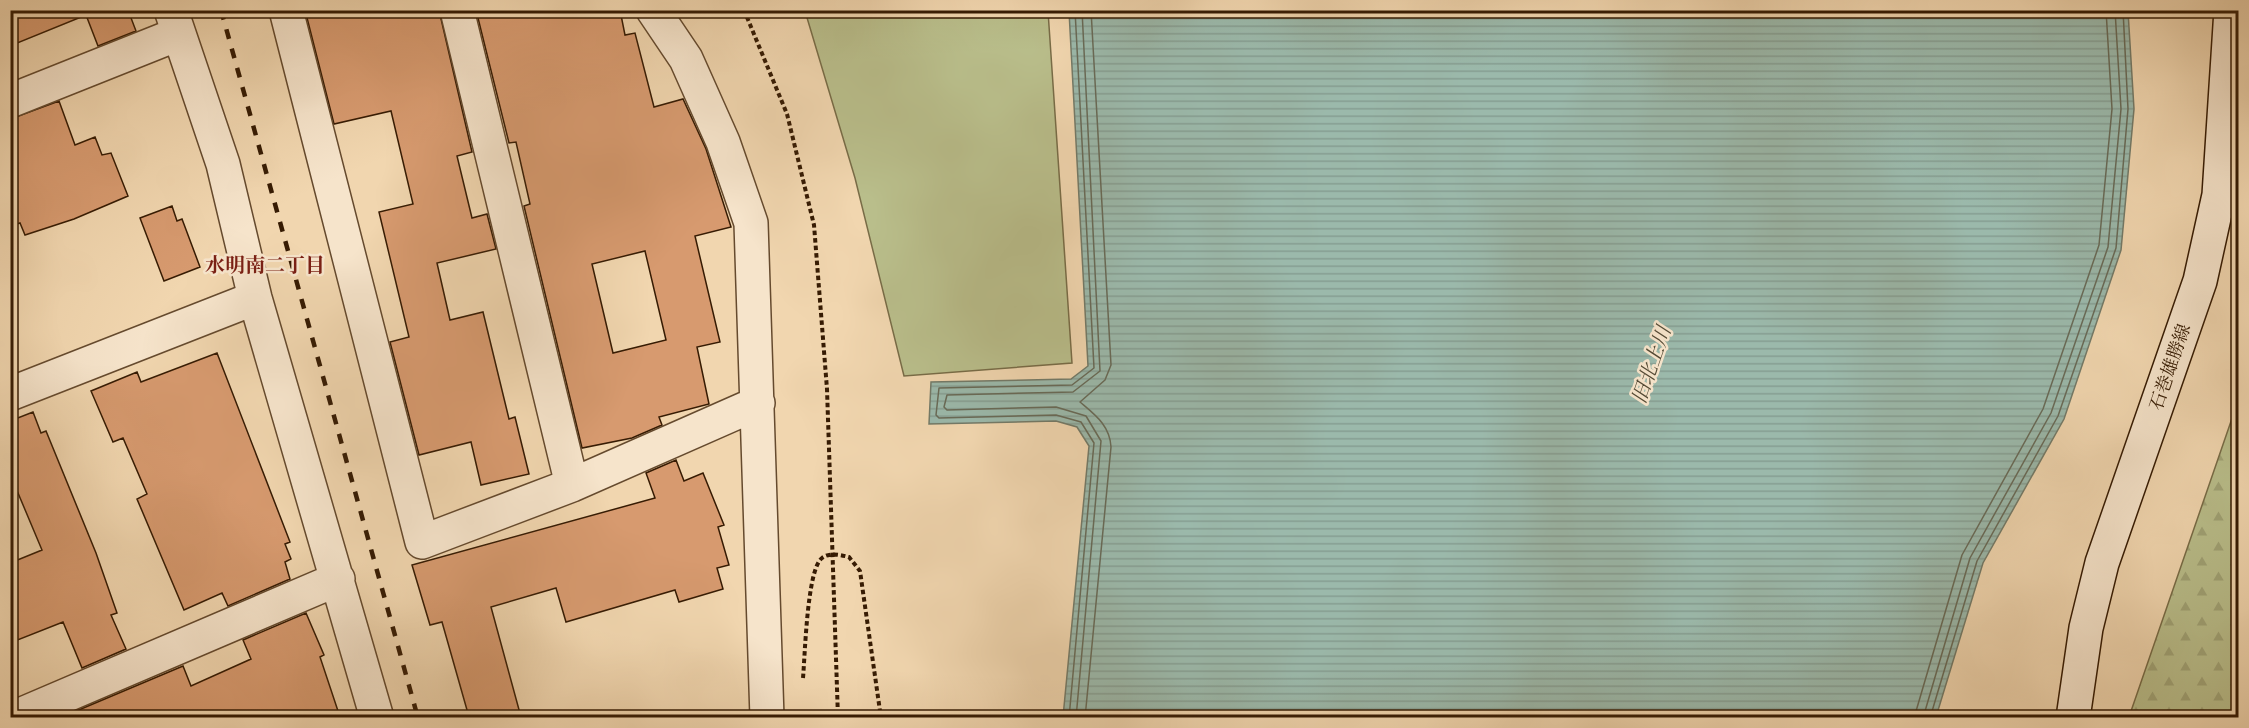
<svg xmlns="http://www.w3.org/2000/svg" width="2249" height="728" viewBox="0 0 2249 728" font-family="'IM FELL Double Pica','Noto Serif JP',serif">
<style>
.green{fill:#b9be8b;stroke:#786c47;stroke-width:1.5}
.forest{fill:url(#forest-firs);stroke:#786c47;stroke-width:1.5}
.water{fill:url(#water-rules);stroke:#737a68;stroke-width:1.5}
.lines{fill:none;stroke-linecap:round;stroke-linejoin:round}
.shore{stroke:#686a57;stroke-width:1.5}
.building{fill:#d79a6f;stroke:#361b03;stroke-width:1.5;fill-rule:evenodd}
.minor-casing{stroke:#654a2e;stroke-width:36}
.secondary-casing{stroke:#361b03;stroke-width:36}
.path{stroke:#361b03;stroke-width:4;stroke-dasharray:4.5 3;stroke-linecap:butt}
.minor{stroke:#f6e4cb;stroke-width:33}
.secondary{stroke:#f6e4cb;stroke-width:33}
.rail{stroke:#361b03;stroke-width:4.5;stroke-dasharray:10 10;stroke-linecap:butt}
.labels{text-anchor:middle;stroke-width:5;stroke-linejoin:round;paint-order:stroke}
.street-label{font-size:18px;fill:#361b03;stroke:#f6e4cb}
.neighbourhood-label{font-size:20px;font-weight:bold;fill:#7a1f14;stroke:#f6e4cb}
.water-label{font-size:20px;font-style:italic;fill:#544a35;stroke:#f6e4cb}
</style>
<defs>
<pattern id="forest-firs" width="22" height="20" patternUnits="userSpaceOnUse" patternTransform="scale(1.5)"><rect width="22" height="20" fill="#b9be8b"/><path d="M5 1l3.5 6h-7zM16 11l3.5 6h-7z" fill="#a0a376"/></pattern>
<pattern id="water-rules" width="6" height="5" patternUnits="userSpaceOnUse" patternTransform="scale(1.5)"><rect width="6" height="5" fill="#9bb9ab"/><path d="M0 2.5h6" fill="none" stroke="#869e92"/></pattern>
</defs>
<rect width="100%" height="100%" fill="#f1d6af"/>
<filter id="stains"><feTurbulence type="fractalNoise" baseFrequency=".00333" numOctaves="4"/><feColorMatrix values="0 0 0 0 .2 0 0 0 0 .09 0 0 0 0 .02 0 0 0 .5 -.17"/></filter>
<radialGradient id="worn" r=".72"><stop offset=".6" stop-color="#630" stop-opacity="0"/><stop offset="1" stop-color="#630" stop-opacity=".3"/></radialGradient>
<path class="green" d="M 805,11 L 1048,11 L 1072,363 L 904,376 L 855,178 Z"/>
<path class="forest" d="M 2238,401 L 2238,717 L 2129,717 Z"/>
<path class="water" d="M 1069,11 L 2128,11 L 2134,109 L 2121,250 L 2064,419 L 1983,563 L 1936,717 L 1063,717 L 1089,446 L 1077,427 L 1056,421 L 929,424 L 931,382 L 1071,379 L 1088,366 Z"/>
<g class="lines">
<path class="shore" d="M 1069,718 L 1094,443 L 1081,422 L 1056,415 L 939,418 L 936,415 L 939,388 L 1072,385 L 1094,368 L 1075,10
M 1076,718 L 1101,441 L 1086,416 L 1056,407 L 947,410 L 944,407 L 947,395 L 1073,392 L 1100,371 L 1082,10
M 1085,718 L 1111,447 C 1110,425 1094,414 1080,402 L 1105,380 L 1111,365 L 1091,10
M 1914,718 L 1962,555 L 2043,409 L 2099,245 L 2112,109 L 2106,10
M 1923,718 L 1970,558 L 2051,413 L 2108,247 L 2121,109 L 2115,10
M 1930,718 L 1977,561 L 2058,416 L 2116,248 L 2128,109 L 2123,10"/>
</g>
<path class="building" d="M 10,10 L 128,10 L 136,31 L 98,46 L 86,15 L 10,46 Z
M 305,10 L 439,10 L 472,152 L 457,156 L 472,218 L 487,214 L 496,249 L 437,263 L 450,320 L 483,312 L 509,419 L 515,417 L 529,474 L 481,485 L 471,442 L 419,455 L 390,342 L 409,337 L 379,212 L 413,204 L 391,111 L 334,124 Z
M 476,10 L 620,10 L 625,35 L 635,33 L 654,107 L 683,99 L 706,149 L 731,227 L 695,236 L 720,342 L 697,347 L 709,404 L 659,417 L 662,425 L 632,438 L 582,448 L 524,206 L 530,204 L 516,142 L 509,143 ZM 645,251 L 666,340 L 613,353 L 592,264 Z
M 59,101 L 75,145 L 95,137 L 102,155 L 111,153 L 128,196 L 74,219 L 25,235 L 20,223 L 10,226 L 10,119 Z
M 172,206 L 177,221 L 182,219 L 200,267 L 164,281 L 140,218 Z
M 217,353 L 290,542 L 285,544 L 291,559 L 285,562 L 290,579 L 228,606 L 222,593 L 184,610 L 137,499 L 147,494 L 123,438 L 113,442 L 91,391 L 137,372 L 141,382 Z
M 33,412 L 41,433 L 46,431 L 96,553 L 117,613 L 111,615 L 126,649 L 82,668 L 63,622 L 10,643 L 10,563 L 42,550 L 10,474 L 10,421 Z
M 676,460 L 684,481 L 703,473 L 724,525 L 718,527 L 729,565 L 717,568 L 723,589 L 679,602 L 675,590 L 566,622 L 556,588 L 491,607 L 521,717 L 469,717 L 442,622 L 430,625 L 412,565 L 655,498 L 646,473 Z
M 306,613 L 324,655 L 320,657 L 340,717 L 62,717 L 183,666 L 191,686 L 251,659 L 243,640 Z"/>
<g class="lines">
<g class="minor-casing">
<path id="minor" d="M 171,10 L 223,164 L 255,298 L 377,718
M 286,10 L 422,542 L 572,485 L 758,403
M 457,10 L 572,485
M 653,10 L 686,59 L 723,142 L 751,223 L 767,718
M 10,101 L 178,34
M 10,394 L 255,298
M 13,718 L 338,579"/>
</g>
<g class="secondary-casing">
<path id="secondary" d="M 2073,718 L 2086,628 L 2102,563 L 2200,281 L 2219,195 L 2231,10"/>
</g>
<path class="path" d="M 744,10 L 787,114 L 814,225 L 827,389 L 838,718
M 803,678 C 805,656 807,569 822,558 C 830,552 840,555 849,557 L 860,571 L 881,718"/>
<use href="#minor" class="minor"/>
<use href="#secondary" class="secondary"/>
<path class="rail" d="M 221,10 L 418,718"/>
</g>
<g class="labels">
<g class="street-label">
<text transform="translate(2170 367) rotate(-71)" y="6">石巻雄勝線</text>
</g>
<g class="neighbourhood-label">
<text x="265" y="272">水明南二丁目</text>
</g>
<g class="water-label">
<text transform="translate(1651 365) rotate(-71)" y="7">旧北上川</text>
</g>
</g>
<rect width="2249" height="728" fill="none" stroke="#f1d6af" stroke-width="36"/>
<rect x="12" y="12" width="2225" height="704" fill="none" stroke="#361b03" stroke-width="3"/>
<rect x="18" y="18" width="2213" height="692" fill="none" stroke="#361b03" stroke-width="1.5"/>
<rect width="100%" height="100%" filter="url(#stains)"/>
<rect width="100%" height="100%" fill="url(#worn)"/>
</svg>
